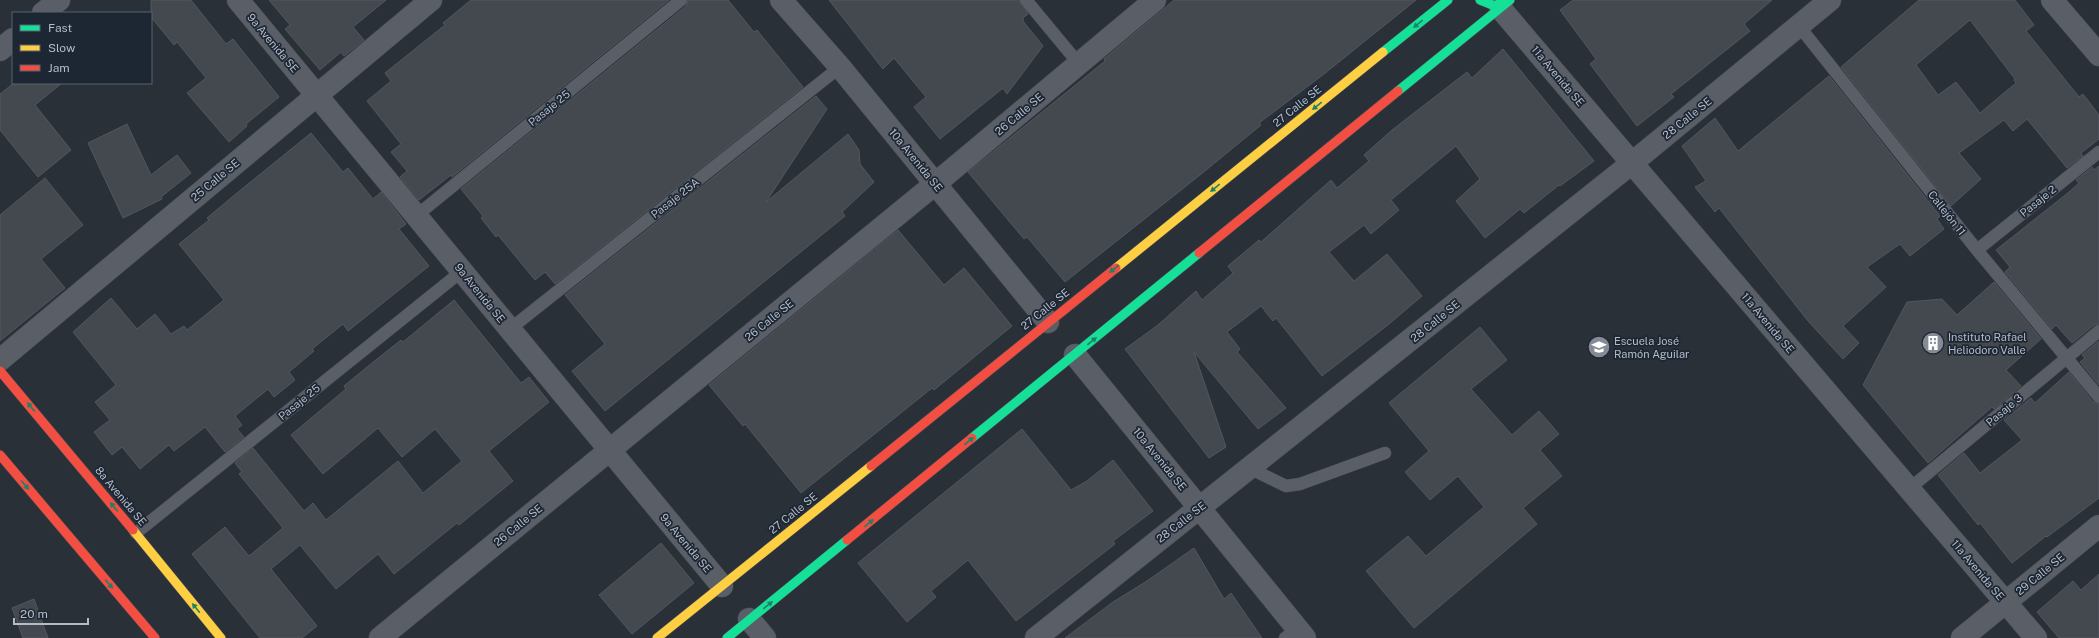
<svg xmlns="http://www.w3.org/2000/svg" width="2099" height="638" viewBox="0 0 2099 638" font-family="'Public Sans',sans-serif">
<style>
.building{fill:#444950;stroke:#52575f;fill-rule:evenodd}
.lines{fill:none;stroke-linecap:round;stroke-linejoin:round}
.lane-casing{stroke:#484c53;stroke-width:13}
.street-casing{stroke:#484c53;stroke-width:23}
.fast-casing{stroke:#484c53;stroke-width:10}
.slow-casing{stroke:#484c53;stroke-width:10}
.jam-casing{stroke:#484c53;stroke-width:10}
.lane{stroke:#5a5e66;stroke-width:12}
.street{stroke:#5a5e66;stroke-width:22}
.fast{stroke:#16e098;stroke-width:9}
.slow{stroke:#ffcf43;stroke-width:9}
.jam{stroke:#f24e42;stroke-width:9}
.oneway{fill:#1a8366}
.labels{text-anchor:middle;stroke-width:3.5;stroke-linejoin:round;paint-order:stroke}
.street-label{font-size:11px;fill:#b4bcc9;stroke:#1d2633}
.poi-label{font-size:11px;fill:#b4bcc9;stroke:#1d2633;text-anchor:start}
</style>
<rect width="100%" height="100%" fill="#2a3038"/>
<path class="building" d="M 151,0 L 191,0 L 226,44 L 233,39 L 279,97 L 246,124 L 247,126 L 229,142 L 187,93 L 206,78 L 177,42 L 174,45 L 151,17 Z
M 269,0 L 386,0 L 353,27 L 364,40 L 344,56 L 341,52 L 320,70 L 285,29 L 290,25 Z
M 471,0 L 669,0 L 452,177 L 451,175 L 419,200 L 400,177 L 407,171 L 391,152 L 401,144 L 367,101 L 391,81 L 385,73 L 445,25 L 443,23 Z
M 688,0 L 728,0 L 754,32 L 757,30 L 803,87 L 555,284 L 545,272 L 535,280 L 498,235 L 496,237 L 481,218 L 483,216 L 461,189 L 686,6 Z
M 829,0 L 1019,0 L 1028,14 L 1023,18 L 1023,21 L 1043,46 L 1007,94 L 1003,88 L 940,139 L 914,107 L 926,97 L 894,58 L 883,69 Z
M 1174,0 L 1416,0 L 1324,74 L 1259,123 L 1261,125 L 1200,175 L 1065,282 L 1027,237 L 1024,239 L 968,172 L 1105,61 L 1104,59 Z
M 1573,0 L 1772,0 L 1744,24 L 1750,31 L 1671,94 L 1674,97 L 1637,126 L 1590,64 L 1596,59 L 1560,10 Z
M 1919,0 L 2015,0 L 2034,25 L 2026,31 L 2079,97 L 2083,94 L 2099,115 L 2099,139 L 2081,153 L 2083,156 L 2067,168 L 2027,119 L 2013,131 L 2004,120 L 1959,153 L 1981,179 L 1951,206 L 1841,67 ZM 1970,20 L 2015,79 L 2014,80 L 2016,83 L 1980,113 L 1956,82 L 1938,95 L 1916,65 Z
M 1503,49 L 1594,161 L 1560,186 L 1559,185 L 1524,213 L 1520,209 L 1485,238 L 1456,201 L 1480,179 L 1456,146 L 1391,200 L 1399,210 L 1371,234 L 1364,225 L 1329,252 L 1354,281 L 1387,254 L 1422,296 L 1389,324 L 1322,376 L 1276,318 L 1273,321 L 1261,306 L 1227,332 L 1240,349 L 1237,352 L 1286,408 L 1258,429 L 1194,352 L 1226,447 L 1209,458 L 1125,349 L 1158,325 L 1196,291 L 1202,300 L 1233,273 L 1228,266 L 1259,240 L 1261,242 L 1331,180 L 1337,188 L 1369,161 L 1364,155 L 1392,130 L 1467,72 L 1472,78 Z
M 1829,76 L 1940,216 L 1937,219 L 1944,229 L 1910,256 L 1900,244 L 1867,267 L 1886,287 L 1843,326 L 1859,343 L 1843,359 L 1808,321 L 1719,208 L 1715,212 L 1695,187 L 1706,181 L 1682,146 L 1715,118 L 1738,151 Z
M 14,83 L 62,83 L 35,105 L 71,150 L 38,177 L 0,130 L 0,94 Z
M 816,96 L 827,109 L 766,202 L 848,134 L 859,150 L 860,164 L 874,182 L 842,212 L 845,216 L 605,411 L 572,371 L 605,344 L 565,295 Z
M 127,124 L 151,175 L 177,155 L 191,173 L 161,197 L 162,199 L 123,218 L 88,143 Z
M 311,133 L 343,172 L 348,168 L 373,199 L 381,192 L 406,224 L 399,229 L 429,266 L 348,331 L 343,324 L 312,349 L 314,351 L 289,372 L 295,380 L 274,397 L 268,389 L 235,416 L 242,425 L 237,429 L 244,437 L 225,452 L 205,427 L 174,451 L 169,445 L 140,469 L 122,447 L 112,455 L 94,432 L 110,420 L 95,402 L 116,385 L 73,332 L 111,298 L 137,329 L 155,314 L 171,334 L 184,326 L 187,330 L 224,300 L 179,244 L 209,220 L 207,218 L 237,193 Z
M 2099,166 L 2099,324 L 2094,325 L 2072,343 L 2056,325 L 2052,329 L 2005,272 L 2010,267 L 1996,250 L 2069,192 L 2079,183 L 2076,180 L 2092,167 L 2094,170 Z
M 45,178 L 83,225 L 41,259 L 65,288 L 0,341 L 0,215 Z
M 898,230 L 944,285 L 964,268 L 1012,326 L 934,390 L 932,388 L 801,493 L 745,424 L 743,426 L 709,385 Z
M 1994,282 L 2041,339 L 2006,370 L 2021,386 L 1994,409 L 1992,407 L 1928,463 L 1863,385 L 1907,302 L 1942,299 L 1957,315 Z
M 454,300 L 521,383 L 529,377 L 549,402 L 489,451 L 513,481 L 459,525 L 457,523 L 394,574 L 378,554 L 336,589 L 300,545 L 271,569 L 317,626 L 302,638 L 260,638 L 192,554 L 225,527 L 249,556 L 283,528 L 239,474 L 242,472 L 235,463 L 253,448 L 304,511 L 313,503 L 326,520 L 398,461 L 423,493 L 462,461 L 435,429 L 402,457 L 378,428 L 323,474 L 291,435 L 346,389 L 344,386 L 372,363 L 401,340 L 403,342 Z
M 1480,327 L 1507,360 L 1471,389 L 1512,435 L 1539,411 L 1559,434 L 1540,450 L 1562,476 L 1523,508 L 1537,524 L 1414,628 L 1366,571 L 1408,536 L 1426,556 L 1484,507 L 1458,476 L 1430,500 L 1405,472 L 1429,451 L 1389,403 Z
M 2099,341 L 2099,385 L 2080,362 L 2085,358 L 2082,355 Z
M 2069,372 L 2093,402 L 2099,404 L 2099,498 L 2047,537 L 2046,536 L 2012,563 L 1980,523 L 1978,525 L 1938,475 L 1964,453 L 1980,473 L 2022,440 L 2004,420 L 2031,398 L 2035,403 Z
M 1022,429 L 1071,490 L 1087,481 L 1113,460 L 1153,511 L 1113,541 L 1115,544 L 1016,621 L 968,560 L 931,591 L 936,597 L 907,622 L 858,563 Z
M 661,543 L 694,583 L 632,634 L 599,595 Z
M 1194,548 L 1224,599 L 1231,593 L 1262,638 L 1065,638 L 1113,602 L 1147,581 Z
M 2099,574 L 2099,638 L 2059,638 L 2037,612 L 2073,581 L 2081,590 Z
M 34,599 L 48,638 L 23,638 L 12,608 Z"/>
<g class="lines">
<g class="lane-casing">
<path id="lane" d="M 1026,0 L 1079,64
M 1799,26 L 1977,250 L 2099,397
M 416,216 L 681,0
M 1977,250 L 2099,152
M 510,329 L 840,67
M 1251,469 L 1286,486 L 1300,484 L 1385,453
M 1909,489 L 2099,331
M 136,533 L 462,271
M 1285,638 L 1297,628"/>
</g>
<g class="street-casing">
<path id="street" d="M 238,0 L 722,586
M 781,0 L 840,67 L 1048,322
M 2052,0 L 2099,55
M 1500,8 L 2036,638
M 43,13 L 59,0
M 0,50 L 13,39
M 1075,355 L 1305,638
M 0,360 L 431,0
M 749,619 L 765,638
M 380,638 L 935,184 L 1155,0
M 1036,638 L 1632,163 L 1830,0
M 1962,638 L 2099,526"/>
</g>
<g class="fast-casing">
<path id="fast" d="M 1480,0 L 1500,8 L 1500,0
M 1383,52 L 1448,0
M 1398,91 L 1510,0
M 972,438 L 1199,253
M 727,638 L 847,540"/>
</g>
<g class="slow-casing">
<path id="slow" d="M 1116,268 L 1383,52
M 133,530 L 221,638
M 657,638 L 871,466"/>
</g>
<g class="jam-casing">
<path id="jam" d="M 1199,253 L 1398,91
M 0,371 L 133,530
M 0,455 L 155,638
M 871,466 L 1116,268
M 847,540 L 972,438"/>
</g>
<use href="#lane" class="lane"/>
<use href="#street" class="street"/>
<use href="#fast" class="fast"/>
<use href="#slow" class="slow"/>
<use href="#jam" class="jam"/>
</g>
<defs><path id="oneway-solid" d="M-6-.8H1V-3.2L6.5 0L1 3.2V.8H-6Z"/></defs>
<g class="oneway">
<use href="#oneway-solid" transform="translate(1418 24) rotate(141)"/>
<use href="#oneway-solid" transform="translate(1317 106) rotate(141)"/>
<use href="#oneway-solid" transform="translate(1215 188) rotate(141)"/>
<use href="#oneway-solid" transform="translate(1114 269) rotate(141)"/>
<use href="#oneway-solid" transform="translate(1092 341) rotate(-39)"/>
<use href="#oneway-solid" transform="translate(31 407) rotate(-130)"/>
<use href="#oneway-solid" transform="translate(969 441) rotate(-39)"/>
<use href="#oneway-solid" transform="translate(25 485) rotate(50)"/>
<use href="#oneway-solid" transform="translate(114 507) rotate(-130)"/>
<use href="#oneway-solid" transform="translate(869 523) rotate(-39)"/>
<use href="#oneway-solid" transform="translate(109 584) rotate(50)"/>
<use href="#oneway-solid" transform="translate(768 605) rotate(-39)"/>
<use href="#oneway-solid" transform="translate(196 608) rotate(-129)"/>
</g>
<defs>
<g id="building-disc" transform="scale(1.15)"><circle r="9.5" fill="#848b96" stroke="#1d2633"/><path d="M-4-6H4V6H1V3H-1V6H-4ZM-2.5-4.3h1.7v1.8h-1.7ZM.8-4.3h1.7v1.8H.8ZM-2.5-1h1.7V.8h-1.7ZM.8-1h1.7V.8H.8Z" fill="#fff"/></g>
<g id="school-disc" transform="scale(1.15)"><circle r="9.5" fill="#848b96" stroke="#1d2633"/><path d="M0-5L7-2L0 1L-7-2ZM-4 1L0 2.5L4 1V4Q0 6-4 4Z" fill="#fff"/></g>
</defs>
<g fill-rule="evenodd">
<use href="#building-disc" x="1933" y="343"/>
<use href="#school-disc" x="1599" y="347"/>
</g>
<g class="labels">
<g class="street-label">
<text transform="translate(273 43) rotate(50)" y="4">9a Avenida SE</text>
<text transform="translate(1558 76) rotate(50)" y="4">11a Avenida SE</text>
<text transform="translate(1297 106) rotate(-39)" y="4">27 Calle SE</text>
<text transform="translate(549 108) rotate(-39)" y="4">Pasaje 25</text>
<text transform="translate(1019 114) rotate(-40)" y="4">26 Calle SE</text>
<text transform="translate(1687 118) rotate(-39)" y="4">28 Calle SE</text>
<text transform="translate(916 160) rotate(51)" y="4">10a Avenida SE</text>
<text transform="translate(215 180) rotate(-40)" y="4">25 Calle SE</text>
<text transform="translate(675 198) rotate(-38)" y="4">Pasaje 25A</text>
<text transform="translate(2038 201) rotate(-39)" y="4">Pasaje 2</text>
<text transform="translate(1947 213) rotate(52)" y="4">Callejón 11</text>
<text transform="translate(480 293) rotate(51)" y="4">9a Avenida SE</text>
<text transform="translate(1045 309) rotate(-39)" y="4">27 Calle SE</text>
<text transform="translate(769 320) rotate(-39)" y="4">26 Calle SE</text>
<text transform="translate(1435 321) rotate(-39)" y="4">28 Calle SE</text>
<text transform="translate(1768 323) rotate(50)" y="4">11a Avenida SE</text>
<text transform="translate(299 402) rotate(-39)" y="4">Pasaje 25</text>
<text transform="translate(2004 410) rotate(-40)" y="4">Pasaje 3</text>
<text transform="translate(1160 459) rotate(51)" y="4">10a Avenida SE</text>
<text transform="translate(121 496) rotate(50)" y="4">8a Avenida SE</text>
<text transform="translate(793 513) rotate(-39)" y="4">27 Calle SE</text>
<text transform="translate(1181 522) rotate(-38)" y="4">28 Calle SE</text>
<text transform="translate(518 525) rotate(-39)" y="4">26 Calle SE</text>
<text transform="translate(686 543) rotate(50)" y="4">9a Avenida SE</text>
<text transform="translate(1978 570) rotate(50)" y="4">11a Avenida SE</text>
<text transform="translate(2040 574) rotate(-39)" y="4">29 Calle SE</text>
</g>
<g class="poi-label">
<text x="1948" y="341">Instituto Rafael<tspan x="1948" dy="13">Heliodoro Valle</tspan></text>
<text x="1614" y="345">Escuela José<tspan x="1614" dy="13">Ramón Aguilar</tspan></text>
</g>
</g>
<rect x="12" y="12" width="140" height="72" fill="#1d2633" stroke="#59626f"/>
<rect x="20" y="25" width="20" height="6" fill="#16e098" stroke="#59626f"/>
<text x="48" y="32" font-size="12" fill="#b4bcc9">Fast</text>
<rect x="20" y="45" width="20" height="6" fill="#ffcf43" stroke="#59626f"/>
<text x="48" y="52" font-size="12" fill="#b4bcc9">Slow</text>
<rect x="20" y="65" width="20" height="6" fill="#f24e42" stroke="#59626f"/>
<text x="48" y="72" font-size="12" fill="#b4bcc9">Jam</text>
<path d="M14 618v6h74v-6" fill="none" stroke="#b4bcc9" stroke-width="2"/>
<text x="20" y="618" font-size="12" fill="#b4bcc9" stroke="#1d2633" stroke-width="3" paint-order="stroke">20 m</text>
</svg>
